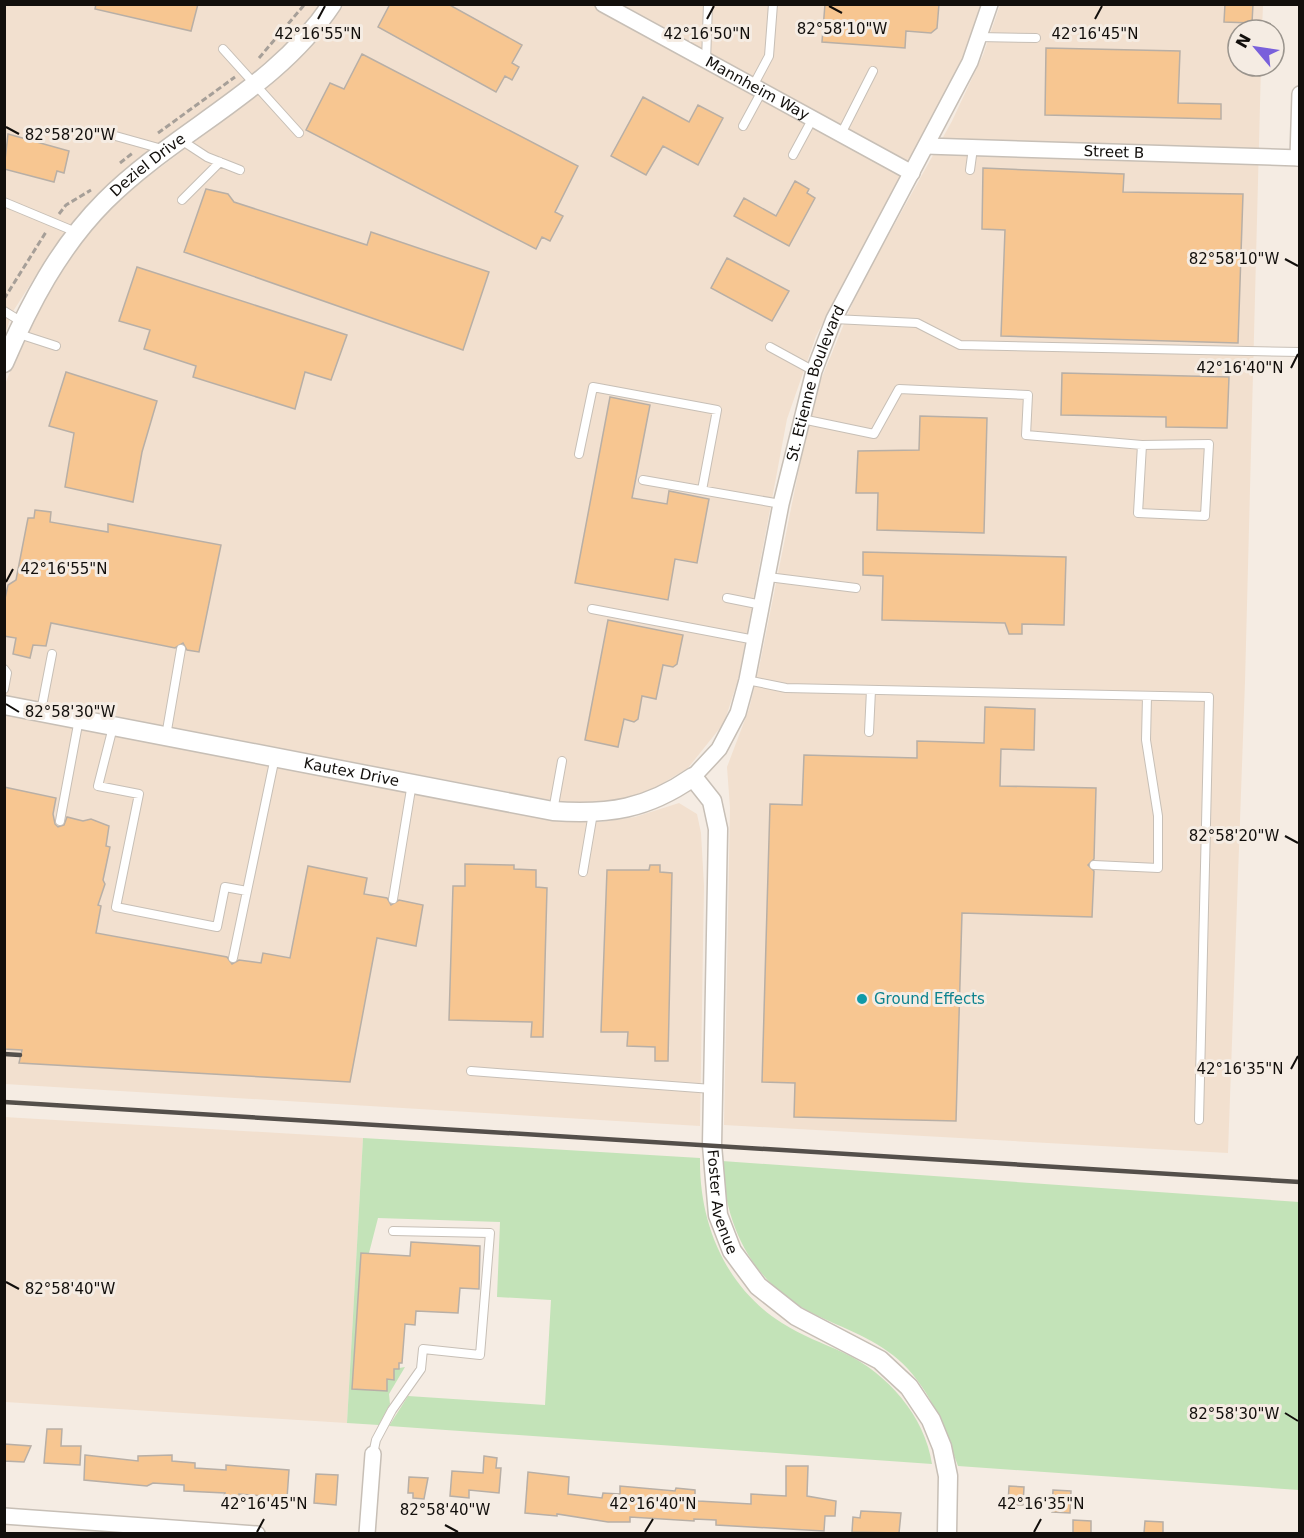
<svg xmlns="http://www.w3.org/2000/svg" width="1304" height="1538" viewBox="0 0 1304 1538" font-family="'DejaVu Sans',sans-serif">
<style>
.industrial{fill:#f2e0cf}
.green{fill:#c3e3b8}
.building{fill:#f7c691;stroke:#b8afa6;stroke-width:1.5}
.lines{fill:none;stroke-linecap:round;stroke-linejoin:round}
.service-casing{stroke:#c7bfb6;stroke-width:10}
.minor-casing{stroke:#c7bfb6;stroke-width:18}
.tertiary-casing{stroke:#c7bfb6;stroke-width:21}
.path{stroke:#a69f98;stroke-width:3;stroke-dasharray:6 3;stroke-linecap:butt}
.service{stroke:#fff;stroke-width:8}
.minor{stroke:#fff;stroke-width:15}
.tertiary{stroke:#fff;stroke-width:18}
.rail{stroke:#544f4a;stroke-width:4.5}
.ticks{fill:none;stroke:#120f0c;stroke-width:2}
.culture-dot{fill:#0f9aa8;stroke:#f5ece3;stroke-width:2}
.labels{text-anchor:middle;stroke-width:6;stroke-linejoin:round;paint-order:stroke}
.street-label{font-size:15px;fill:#120f0c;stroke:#f5ece3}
.culture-label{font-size:15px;fill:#0d838f;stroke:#f5ece3;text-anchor:start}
.ticks-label{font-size:15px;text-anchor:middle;fill:#120f0c;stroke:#f5ece3;stroke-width:6;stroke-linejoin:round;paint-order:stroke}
</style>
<rect width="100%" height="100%" fill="#f5ece3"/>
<path class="industrial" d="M 5,5 L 320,5 L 285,47 L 246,82 L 91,204 L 57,243 L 12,313 L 5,334 Z
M 341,5 L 982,5 L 961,63 L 816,336 L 787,419 L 738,680 L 724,723 L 688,768 L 638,798 L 578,805 L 5,696 L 4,387 L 30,321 L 54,277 L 89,231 L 129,191 L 254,97 L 317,38 Z
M 1000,5 L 1263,5 L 1262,30 L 1238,30 L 1238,66 L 1261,66 L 1245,682 L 1228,1153 L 724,1125 L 730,808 L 727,767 L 749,709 L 759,668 L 813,399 L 858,290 L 952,121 L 983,55 Z
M 4,714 L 549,819 L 600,822 L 635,817 L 679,803 L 697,814 L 701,833 L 704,886 L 700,1126 L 5,1084 Z
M 4,1117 L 363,1138 L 347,1423 L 5,1402 Z"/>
<path class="green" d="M 363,1138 L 700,1158 C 699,1223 725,1287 782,1323 C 802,1336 823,1343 844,1353 C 887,1373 925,1416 932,1464 L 389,1426 L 408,1396 L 545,1405 L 551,1300 L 497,1297 L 500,1222 L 378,1218 L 369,1253 L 361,1253 L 352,1389 L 386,1391 L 387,1379 L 394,1379 L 394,1369 L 405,1367 L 389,1394 L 390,1404 L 379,1425 L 347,1423 Z
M 722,1161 L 1299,1202 L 1299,1490 L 958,1466 C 945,1430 934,1398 908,1369 C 883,1342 850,1331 818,1316 C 754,1286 725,1229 722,1161 Z"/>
<path class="building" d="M 96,4 L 198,4 L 191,31 L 95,9 Z
M 390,4 L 448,4 L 522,45 L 512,63 L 519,67 L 512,80 L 505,76 L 496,92 L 378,27 Z
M 825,4 L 939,4 L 937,28 L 931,33 L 906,31 L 905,48 L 822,42 Z
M 1225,4 L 1253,4 L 1252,23 L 1224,22 Z
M 1046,48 L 1180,51 L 1178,103 L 1221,104 L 1221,119 L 1045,115 Z
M 362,54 L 578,166 L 555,212 L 563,216 L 550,241 L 542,237 L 536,249 L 306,130 L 330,83 L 344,89 Z
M 643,97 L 689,122 L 698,105 L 723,118 L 698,165 L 663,146 L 646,175 L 611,156 Z
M 8,134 L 69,151 L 64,173 L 57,171 L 54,182 L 4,169 Z
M 983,168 L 1124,174 L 1123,192 L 1243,194 L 1238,343 L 1001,336 L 1005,230 L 982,229 Z
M 795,181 L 809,189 L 807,193 L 815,198 L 789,246 L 734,216 L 744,198 L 776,216 Z
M 206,189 L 228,194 L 234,202 L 367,245 L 371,232 L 489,272 L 463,350 L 184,252 Z
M 727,258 L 789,291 L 772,321 L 711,288 Z
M 137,267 L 347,335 L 331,380 L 305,372 L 295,409 L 193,377 L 196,366 L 144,349 L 150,330 L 119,321 Z
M 66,372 L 157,401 L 142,452 L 133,502 L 65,487 L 74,433 L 49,426 Z
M 1062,373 L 1229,377 L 1227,428 L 1166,427 L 1166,417 L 1061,415 Z
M 610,397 L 650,405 L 632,498 L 667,504 L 669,491 L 709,499 L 697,563 L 675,559 L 668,600 L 575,583 Z
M 920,416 L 987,418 L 984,533 L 877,530 L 878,493 L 856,493 L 858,451 L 919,450 Z
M 35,510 L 51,512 L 50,522 L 108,532 L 108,524 L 221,545 L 199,652 L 187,650 L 183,643 L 175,648 L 51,623 L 46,646 L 33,645 L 30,658 L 13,654 L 16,638 L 4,636 L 4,603 L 8,585 L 16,580 L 28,518 L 34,518 Z
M 863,552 L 1066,557 L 1064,625 L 1022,624 L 1022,634 L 1009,634 L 1005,623 L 882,620 L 883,576 L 863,575 Z
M 608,620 L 683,635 L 677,664 L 673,667 L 663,665 L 656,699 L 642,696 L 638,719 L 634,722 L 624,719 L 618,747 L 585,740 Z
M 985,707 L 1035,709 L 1034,750 L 1001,749 L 1000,786 L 1096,788 L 1094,859 L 1088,865 L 1094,871 L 1092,917 L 962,913 L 956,1121 L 794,1117 L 795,1083 L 762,1082 L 770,804 L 802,805 L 804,755 L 917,758 L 917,741 L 984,743 Z
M 4,787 L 56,798 L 53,814 L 55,824 L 58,827 L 64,825 L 67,817 L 83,821 L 91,819 L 109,826 L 106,846 L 110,847 L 103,880 L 105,884 L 98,905 L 101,906 L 96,933 L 227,957 L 232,964 L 239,960 L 261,963 L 263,953 L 290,958 L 308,866 L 367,878 L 364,894 L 387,898 L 391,905 L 399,900 L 423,905 L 416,946 L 377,938 L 350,1082 L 19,1063 L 22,1050 L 4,1049 Z
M 465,864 L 514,865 L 514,869 L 536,870 L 536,887 L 547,888 L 543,1037 L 531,1037 L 532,1022 L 449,1020 L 453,886 L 465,886 Z
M 650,865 L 660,865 L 660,872 L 672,873 L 668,1061 L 655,1061 L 655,1047 L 627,1046 L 628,1032 L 601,1032 L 607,870 L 649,870 Z
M 411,1242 L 480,1246 L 479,1289 L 460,1288 L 458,1313 L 416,1311 L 415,1325 L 405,1324 L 402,1363 L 399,1363 L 399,1369 L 394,1369 L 394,1380 L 387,1379 L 387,1391 L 352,1389 L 361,1253 L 410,1256 Z
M 47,1429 L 62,1429 L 61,1446 L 81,1446 L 80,1465 L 44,1463 Z
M 4,1444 L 31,1446 L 24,1462 L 4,1461 Z
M 85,1455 L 138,1461 L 138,1456 L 172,1455 L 172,1461 L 195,1463 L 195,1468 L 226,1470 L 226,1465 L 289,1470 L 287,1498 L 239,1494 L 239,1497 L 224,1496 L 225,1493 L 184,1491 L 184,1485 L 153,1483 L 147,1486 L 84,1480 Z
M 484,1456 L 497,1458 L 496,1468 L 501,1468 L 499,1493 L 469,1490 L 469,1498 L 450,1496 L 452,1471 L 483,1473 Z
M 786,1466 L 808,1466 L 807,1496 L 836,1501 L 835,1516 L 825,1516 L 824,1531 L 716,1525 L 716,1520 L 694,1519 L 694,1521 L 630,1517 L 630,1522 L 608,1522 L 557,1514 L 557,1516 L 525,1513 L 528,1472 L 569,1477 L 568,1494 L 602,1498 L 603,1493 L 620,1494 L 620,1486 L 675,1491 L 676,1488 L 695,1490 L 695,1498 L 698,1501 L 751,1504 L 751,1494 L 786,1496 Z
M 316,1474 L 338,1475 L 336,1505 L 314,1503 Z
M 409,1477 L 428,1478 L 424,1499 L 413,1498 L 413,1493 L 408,1493 Z
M 1009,1486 L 1024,1487 L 1023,1505 L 1008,1505 Z
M 1053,1490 L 1071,1491 L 1070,1513 L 1052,1512 Z
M 861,1511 L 901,1513 L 899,1533 L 852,1532 L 853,1517 L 860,1518 Z
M 1073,1520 L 1091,1521 L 1091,1533 L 1073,1533 Z
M 1145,1521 L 1163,1522 L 1163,1533 L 1144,1533 Z"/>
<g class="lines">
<g class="service-casing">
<path id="service" d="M 978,37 L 1036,38
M 223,49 L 299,133
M 706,61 L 708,4
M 753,86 L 769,56 L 773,4
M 743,126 L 762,91
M 841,134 L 873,71
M 112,135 L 162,149
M 181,140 L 207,157 L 240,170
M 793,155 L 813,118
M 970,170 L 973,148
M 182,200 L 220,162
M 4,202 L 76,232
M 4,311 L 22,322
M 834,319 L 917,323 L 960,345 L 1300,352
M 19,334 L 56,346
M 770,347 L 814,371
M 802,419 L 874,434 L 899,389 L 1028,395 L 1026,435 L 1142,445 L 1209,444 L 1205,516 L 1138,513 L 1142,445
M 579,454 L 593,387 L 717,410 L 702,490
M 643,480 L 781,504
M 768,577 L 856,588
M 727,598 L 762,605
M 592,609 L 755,640
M 4,669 L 7,673 L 4,689
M 747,680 L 786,688 L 1209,697 L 1199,1120
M 41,711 L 52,654
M 113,727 L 98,786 L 139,794 L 116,907 L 217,927 L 225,887 L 247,891
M 869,732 L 871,690
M 166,736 L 181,649
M 553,811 L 562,761
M 60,821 L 79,719
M 1094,865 L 1158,868 L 1158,816 L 1146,740 L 1147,696
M 583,872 L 593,813
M 393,899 L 412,783
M 233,958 L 275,757
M 471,1071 L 712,1089
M 373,1454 L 376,1440 L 392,1410 L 421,1369 L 423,1349 L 480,1355 L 490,1233 L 393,1231"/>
</g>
<g class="minor-casing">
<g id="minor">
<path id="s1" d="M 603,4 L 912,173"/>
<path id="s2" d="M 926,146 L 1300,158"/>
<path d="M 1298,158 L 1300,94"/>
<path id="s3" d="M 693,777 L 719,749 L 738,713 L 747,680 L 781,504 L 814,371 L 834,319 L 970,62 L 990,4"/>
<path d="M 4,1516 L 257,1534"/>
<path d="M 367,1534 L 373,1454"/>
</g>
</g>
<g class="tertiary-casing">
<g id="tertiary">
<path id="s4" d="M 4,363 C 29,305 59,247 105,201 C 176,130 275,90 332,4"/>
<path id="s5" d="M 4,705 L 553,811 C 609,815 647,809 693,777 L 712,801 L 718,829 L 712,1145 L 718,1215 L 732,1251 L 758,1286 L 796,1316 L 880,1360 L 909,1387 L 931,1420 L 942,1447 L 948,1476 L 947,1534"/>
</g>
</g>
<path class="path" d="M 259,58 L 305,4
M 158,133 L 235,77
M 120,163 L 134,152
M 59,214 L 66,205 L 91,190
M 4,299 L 46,232"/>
<use href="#service" class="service"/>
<use href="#minor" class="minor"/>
<use href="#tertiary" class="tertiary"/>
<path class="rail" d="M 4,1054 L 20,1055
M 4,1102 L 1300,1182"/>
</g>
<path class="ticks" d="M 829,6 L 842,13M 318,19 L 325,6M 707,19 L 714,6M 1095,19 L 1102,6M 6,127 L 19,134M 1285,259 L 1298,266M 1291,368 L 1298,354M 6,582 L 13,569M 6,704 L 19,712M 1285,836 L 1298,843M 1291,1069 L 1298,1056M 6,1282 L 19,1289M 1285,1413 L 1298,1421M 445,1525 L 458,1532M 257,1532 L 264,1519M 645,1532 L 653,1519M 1034,1532 L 1041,1519"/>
<circle class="culture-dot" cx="862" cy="999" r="6"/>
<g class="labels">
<g class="street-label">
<text dy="5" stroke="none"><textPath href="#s1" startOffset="176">Mannheim Way</textPath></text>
<text dy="5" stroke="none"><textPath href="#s2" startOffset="188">Street B</textPath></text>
<text dy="5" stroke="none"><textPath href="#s4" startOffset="248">Deziel Drive</textPath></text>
<text dy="5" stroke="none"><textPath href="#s3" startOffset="418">St. Etienne Boulevard</textPath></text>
<text dy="5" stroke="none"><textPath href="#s5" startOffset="354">Kautex Drive</textPath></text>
<text dy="5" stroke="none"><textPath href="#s5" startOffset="1140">Foster Avenue</textPath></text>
</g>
<g class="culture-label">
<text x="874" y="1004">Ground Effects</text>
</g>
</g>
<g class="ticks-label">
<text x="842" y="34">82°58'10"W</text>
<text x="318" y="39">42°16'55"N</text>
<text x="707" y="39">42°16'50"N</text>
<text x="1095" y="39">42°16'45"N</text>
<text x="70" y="140">82°58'20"W</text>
<text x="1234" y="264">82°58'10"W</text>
<text x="1240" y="373">42°16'40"N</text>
<text x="64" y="574">42°16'55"N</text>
<text x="70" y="717">82°58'30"W</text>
<text x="1234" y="841">82°58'20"W</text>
<text x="1240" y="1074">42°16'35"N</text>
<text x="70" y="1294">82°58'40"W</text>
<text x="1234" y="1419">82°58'30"W</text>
<text x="264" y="1509">42°16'45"N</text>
<text x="653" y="1509">42°16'40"N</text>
<text x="1041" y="1509">42°16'35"N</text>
<text x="445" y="1515">82°58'40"W</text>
</g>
<rect width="1304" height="1538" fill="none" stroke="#120f0c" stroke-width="12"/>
<g transform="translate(1256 48) rotate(299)"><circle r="28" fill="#f5ece3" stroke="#9a948d" stroke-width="1.5"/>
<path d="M0-4.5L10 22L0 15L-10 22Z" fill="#7960db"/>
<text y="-9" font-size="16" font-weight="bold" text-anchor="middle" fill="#120f0c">N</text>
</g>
</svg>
